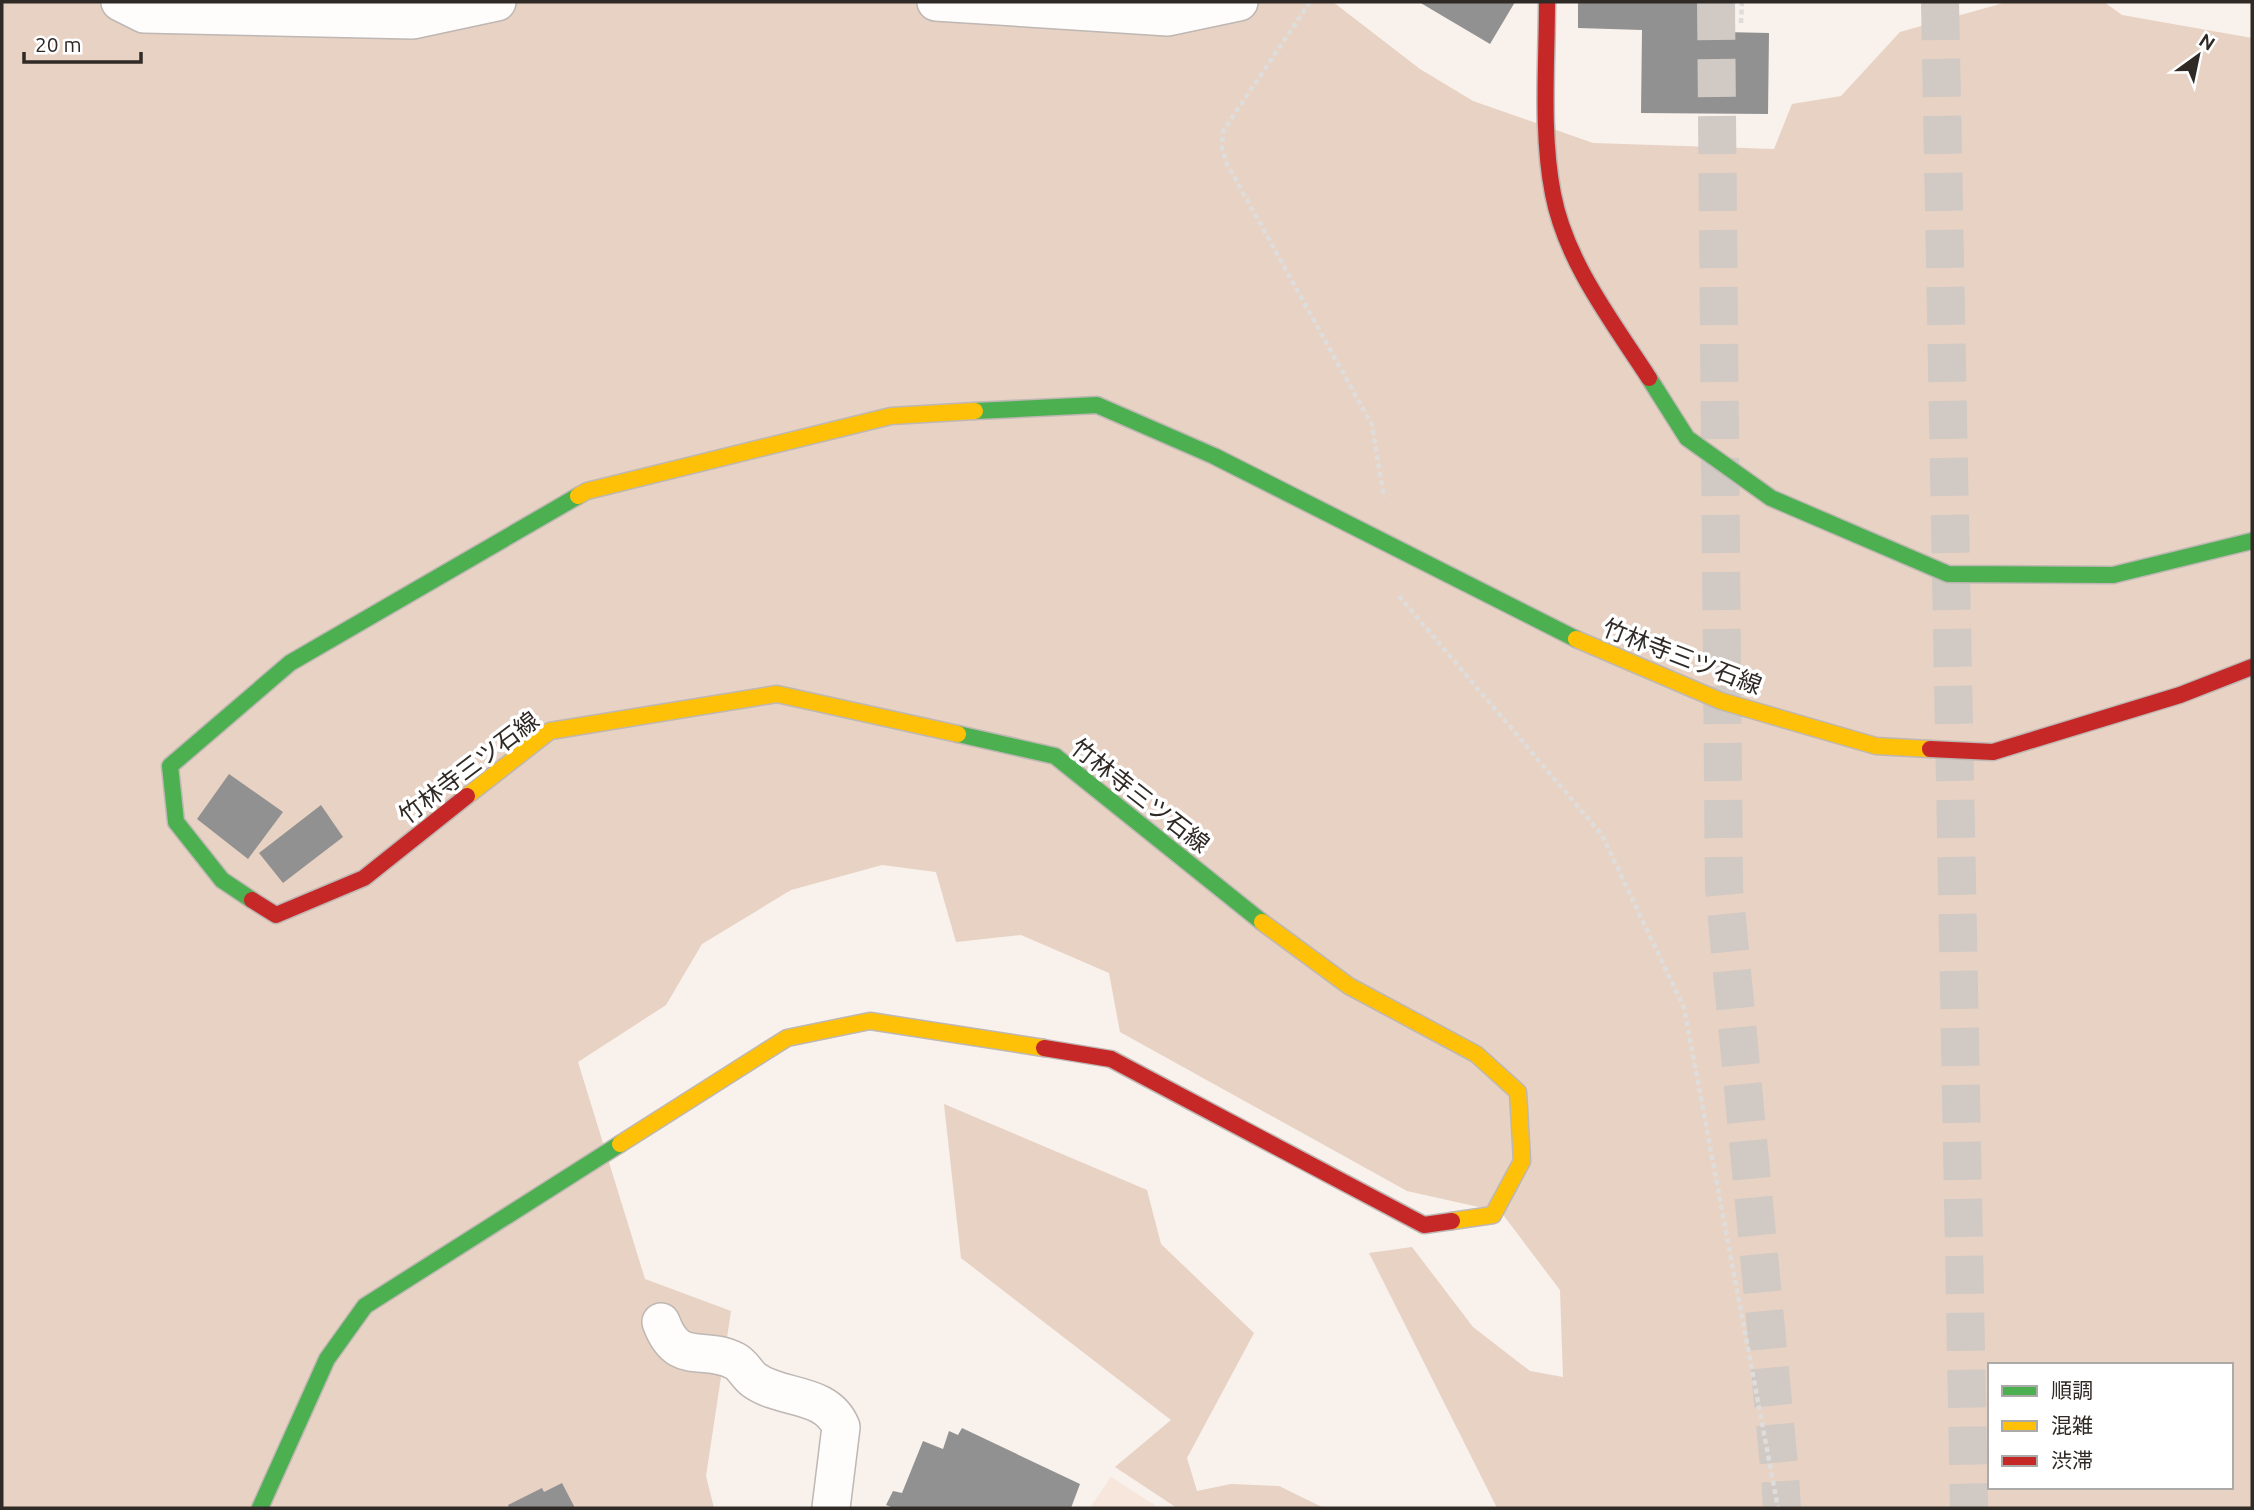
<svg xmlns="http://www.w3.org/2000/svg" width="2254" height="1510" viewBox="0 0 2254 1510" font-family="Ubuntu,'Noto Sans JP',sans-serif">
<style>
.built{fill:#f6e6db}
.forest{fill:#e7d2c3;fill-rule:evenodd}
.building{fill:#929191}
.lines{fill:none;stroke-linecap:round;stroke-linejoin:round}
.secondary-tunnel{stroke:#d0c9c4;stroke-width:38;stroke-dasharray:38 19;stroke-linecap:butt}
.street-casing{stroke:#beb7b3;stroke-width:40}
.fast-casing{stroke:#beb7b3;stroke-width:19}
.slow-casing{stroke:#beb7b3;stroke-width:19}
.jam-casing{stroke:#beb7b3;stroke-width:19}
.path{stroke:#dfdddb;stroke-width:4.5;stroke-dasharray:5 3.5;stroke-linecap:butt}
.street{stroke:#fefdfc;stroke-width:37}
.fast{stroke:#4caf50;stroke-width:16}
.slow{stroke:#ffc107;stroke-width:16}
.jam{stroke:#c62828;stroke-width:16}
.labels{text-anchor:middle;stroke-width:7;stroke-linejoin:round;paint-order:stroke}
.street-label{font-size:24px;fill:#302a26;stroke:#fff}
</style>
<rect width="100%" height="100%" fill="#f8f1ec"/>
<path class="built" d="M 1111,1477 L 1159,1508 L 1090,1508 Z"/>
<path class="forest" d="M 2,2 L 1333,2 L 1420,69 L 1473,101 L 1593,143 L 1774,149 L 1792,104 L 1841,96 L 1900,32 L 2007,2 L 2104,2 L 2122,15 L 2252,38 L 2252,1508 L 1497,1508 L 1369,1253 L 1412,1247 L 1473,1327 L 1530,1371 L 1563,1377 L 1560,1290 L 1501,1212 L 1407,1191 L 1120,1032 L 1109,973 L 1021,935 L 956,942 L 936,872 L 882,865 L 791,890 L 702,944 L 666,1005 L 578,1062 L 645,1279 L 731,1311 L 706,1476 L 714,1508 L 2,1508 ZM 1990,1365 L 2231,1365 L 2231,1487 L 1990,1487 Z
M 944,1104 L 1147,1190 L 1161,1244 L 1254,1333 L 1187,1458 L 1197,1491 L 1231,1484 L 1279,1486 L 1324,1508 L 1177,1508 L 1115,1467 L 1171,1420 L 961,1258 Z"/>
<path class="building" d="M 1419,2 L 1515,2 L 1490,44 Z
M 1578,2 L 1724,2 L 1724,32 L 1769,33 L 1768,114 L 1641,113 L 1642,30 L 1578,28 Z
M 229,774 L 283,812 L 248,859 L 197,819 Z
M 321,805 L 343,837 L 283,883 L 259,853 Z
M 962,1428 L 1080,1484 L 1071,1508 L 894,1508 L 886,1505 L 893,1491 L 902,1493 L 923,1441 L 943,1449 L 949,1431 L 958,1435 Z
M 562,1483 L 575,1508 L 509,1508 L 508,1505 L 542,1488 L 544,1492 Z"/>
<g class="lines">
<path class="secondary-tunnel" d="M 1716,2 L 1724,888 L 1780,1476 L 1782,1508
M 1940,2 L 1969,1508"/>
<g class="street-casing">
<path id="street" d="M 120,2 L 144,14 L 413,20 L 497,2
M 936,2 L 1168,17 L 1239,2
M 661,1322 C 678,1368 702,1344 735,1361 C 743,1365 747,1375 754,1380 C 781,1400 826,1391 841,1427 L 831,1508"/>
</g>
<g class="fast-casing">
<path id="fast" d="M 1649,378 L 1687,438 L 1771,498 L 1948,574 L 2113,575 L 2252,541
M 975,411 L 1097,405 L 1214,456 L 1576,639
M 958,734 L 1055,756 L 1262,922
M 252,900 L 222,880 L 176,822 L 170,766 L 290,663 L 578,496
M 260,1508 L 327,1359 L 365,1306 L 620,1144"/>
</g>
<g class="slow-casing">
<path id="slow" d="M 578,496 L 587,491 L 891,416 L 975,411
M 1576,639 L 1721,701 L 1876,746 L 1930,749
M 467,796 L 550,731 L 777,694 L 958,734
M 1262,922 L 1349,986 L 1476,1054 L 1518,1092 L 1522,1161 L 1493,1215 L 1452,1221
M 620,1144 L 787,1038 L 870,1021 L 1044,1048"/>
</g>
<g class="jam-casing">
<path id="jam" d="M 1547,2 C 1547,64 1541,133 1553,194 C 1566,262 1612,321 1649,378
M 1930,749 L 1993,752 L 2180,695 L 2252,667
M 252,900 L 276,915 L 364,878 L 467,796
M 1044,1048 L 1111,1059 L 1424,1225 L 1452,1221"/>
</g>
<path class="path" d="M 1310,2 L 1223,131 L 1222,148 L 1226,162 L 1372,425 L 1384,498
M 1741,23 L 1742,2
M 1399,596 L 1602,835 L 1684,1008 L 1778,1508"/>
<use href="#street" class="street"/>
<use href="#fast" class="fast"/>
<use href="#slow" class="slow"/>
<use href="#jam" class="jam"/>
</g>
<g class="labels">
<g class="street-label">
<text transform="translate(1682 657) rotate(21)" y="8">竹林寺三ツ石線</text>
<text transform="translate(469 768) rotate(-37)" y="8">竹林寺三ツ石線</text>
<text transform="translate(1140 796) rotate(38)" y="8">竹林寺三ツ石線</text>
</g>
</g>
<rect width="2254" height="1510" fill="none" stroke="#302a26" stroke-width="7"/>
<rect x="1988" y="1363" width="245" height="126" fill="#ffffff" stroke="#acaaa8" stroke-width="2"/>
<rect x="2002" y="1386" width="35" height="10" fill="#4caf50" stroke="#acaaa8" stroke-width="2"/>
<text x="2051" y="1398" font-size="21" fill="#302a26">順調</text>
<rect x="2002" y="1421" width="35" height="10" fill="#ffc107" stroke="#acaaa8" stroke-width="2"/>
<text x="2051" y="1433" font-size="21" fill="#302a26">混雑</text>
<rect x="2002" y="1456" width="35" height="10" fill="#c62828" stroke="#acaaa8" stroke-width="2"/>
<text x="2051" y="1468" font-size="21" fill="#302a26">渋滞</text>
<g transform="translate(2198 56) rotate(33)" stroke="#ffffff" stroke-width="5" paint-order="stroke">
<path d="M0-5L12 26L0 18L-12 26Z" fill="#302a26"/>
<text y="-10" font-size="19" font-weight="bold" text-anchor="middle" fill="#302a26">N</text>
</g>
<path d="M24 52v10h117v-10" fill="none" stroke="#302a26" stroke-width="3.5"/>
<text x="35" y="52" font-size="21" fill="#302a26" stroke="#ffffff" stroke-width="5" paint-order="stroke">20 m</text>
</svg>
